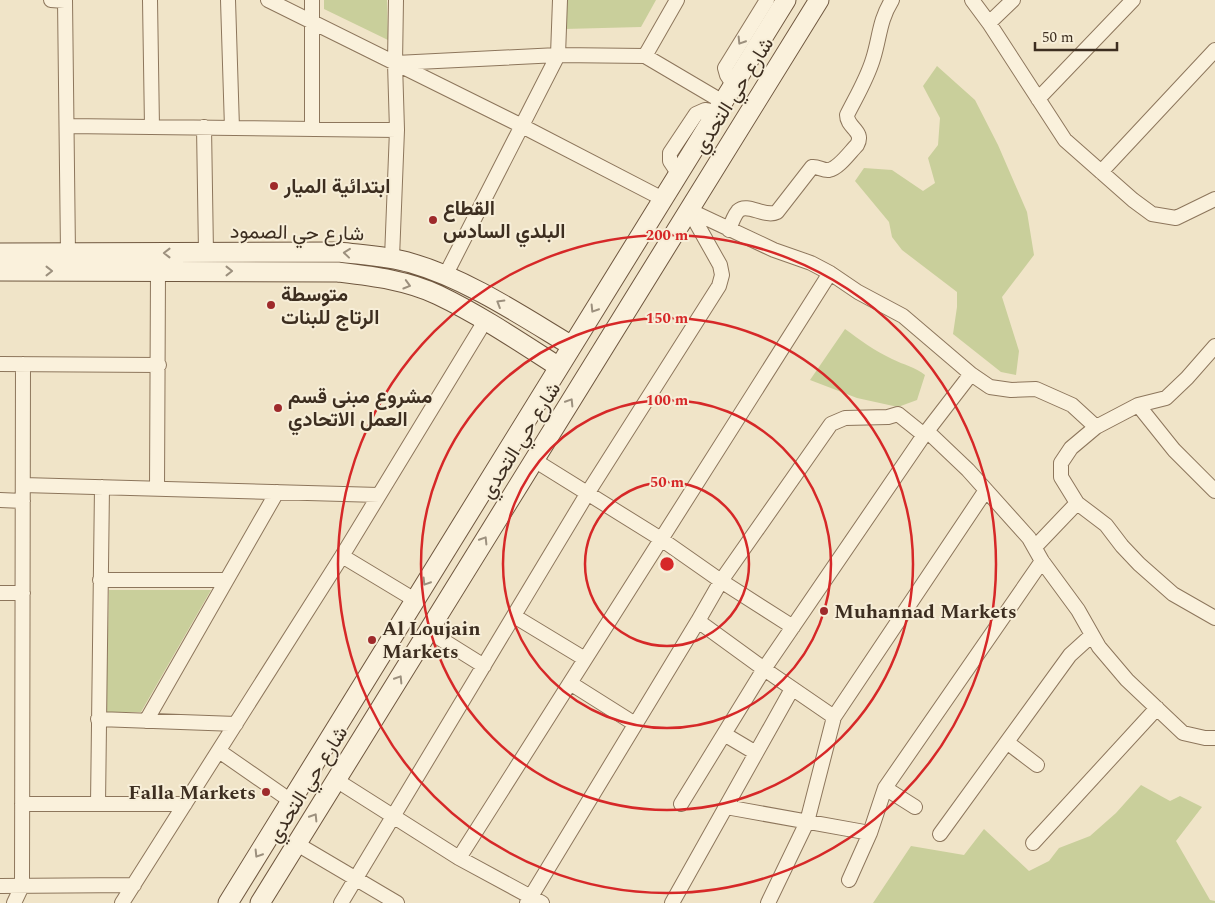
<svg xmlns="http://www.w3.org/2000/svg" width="1215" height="903" viewBox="0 0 1215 903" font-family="Spectral,Vazirmatn,serif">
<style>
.green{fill:#c9cf9b}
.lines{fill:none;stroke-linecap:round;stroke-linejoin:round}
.street-casing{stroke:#8d765c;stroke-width:16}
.secondary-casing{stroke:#6f573f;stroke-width:21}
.street{stroke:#faf1dc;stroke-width:14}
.secondary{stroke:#faf1dc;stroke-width:19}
.oneway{stroke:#9c907e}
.ring{fill:none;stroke:#d62828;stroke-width:2.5}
.poi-dot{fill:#9e2a2b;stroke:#f7eed8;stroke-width:2}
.labels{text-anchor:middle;stroke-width:4;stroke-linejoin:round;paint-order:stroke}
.street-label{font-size:20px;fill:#3d2e20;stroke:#f7eed8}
.poi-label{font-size:20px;font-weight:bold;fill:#3d2e20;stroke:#f7eed8;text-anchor:start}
.centre{fill:#d62828;stroke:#f7eed8;stroke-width:2.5}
.ring-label{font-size:15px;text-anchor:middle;font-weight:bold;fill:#d62828;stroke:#f7eed8;stroke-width:4;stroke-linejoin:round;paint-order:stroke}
</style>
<rect width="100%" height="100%" fill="#f0e4c8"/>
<path class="green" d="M 324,0 L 387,0 L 388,40 L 324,9 Z
M 565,0 L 656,0 L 641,27 L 564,29 Z
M 937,66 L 975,100 L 998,145 L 1027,212 L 1034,255 L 1002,297 L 1019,351 L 1016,375 L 1001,372 L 953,334 L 957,307 L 957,292 L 902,250 L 892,237 L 889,222 L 855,181 L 864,168 L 892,170 L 923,191 L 935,183 L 928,158 L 938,145 L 940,118 L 923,86 Z
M 845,329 C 860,340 875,351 892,359 C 904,365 915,367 925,375 L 917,400 L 898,407 L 857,398 L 810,380 Z
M 109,590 L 211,590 L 141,712 L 106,712 Z
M 1141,785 L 1170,801 L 1180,796 L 1202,807 L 1176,841 L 1210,900 L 1215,901 L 1215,903 L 873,903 L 911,846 L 964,855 L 984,829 L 1029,871 L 1049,861 L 1059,848 L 1090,836 L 1116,813 Z"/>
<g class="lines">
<g class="street-casing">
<path id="street" d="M 51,0 L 65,1
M 65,0 L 68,253
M 150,0 L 152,127
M 228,0 L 232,128
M 268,0 L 522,126 L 663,199
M 312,0 L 312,129
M 972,0 L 989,23 L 1065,140 L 1133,200 L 1152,214 L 1176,218 L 1215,199
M 989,23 L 1013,0
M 645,56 L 677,0
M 396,63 L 558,55 L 645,56 L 723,102
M 733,84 L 727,75 L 725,68 L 767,0
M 1038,99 L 1133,0
M 67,126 L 397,130
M 204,127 L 206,253
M 1101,172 L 1215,50
M 678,173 L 670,161 L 670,153 L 696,114 L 705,110 L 717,112
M 689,210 L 774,250 L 811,263 L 830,273 L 858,292 L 903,316 L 971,374 L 990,387 L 1011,390 L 1036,389 L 1072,405 L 1096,427
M 729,230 C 731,224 734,216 738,211 C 747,202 765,218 777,212 L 812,167 C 818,166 823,171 829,170 C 839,168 850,152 857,145 C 865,131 847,128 847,115 C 856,97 867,79 873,59 C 880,37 879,21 892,0
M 392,258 L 397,130 L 395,63 L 396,0
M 445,276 L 558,55 L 560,0
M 1215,346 L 1187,378 L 1166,398 L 1138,405 L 1096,427 L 1071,448 L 1061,463 L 1061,477 L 1077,503 L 1106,525 L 1122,546 L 1139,564 L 1173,594 L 1215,618
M 0,364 L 159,365
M 1138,405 L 1174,450 L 1215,491
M 927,431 L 968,470 L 1029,538 L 1042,561 L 1078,610 L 1099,647 L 1127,680 L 1183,733 L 1205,738 L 1215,738
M 534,460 L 661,539 L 721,581 L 793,627
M 23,485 L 379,495
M 157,489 L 158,271
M 0,500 L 23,501
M 1035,547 L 1077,503
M 342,556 L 415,600
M 100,580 L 225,580
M 0,593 L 23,593
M 514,616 L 585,659
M 428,631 L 484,666
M 570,683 L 635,724
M 834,717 L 764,669 L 698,621 L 721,581 L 831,424 L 845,418 L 888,417 L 898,414 L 924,435
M 98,719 L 236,724
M 146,721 L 277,492
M 724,734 L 756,753
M 1008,743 L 1037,765
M 219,751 L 291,801
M 336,780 L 459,858 L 542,903
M 885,788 L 915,807
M 22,804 L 185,804
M 98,804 L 102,487
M 681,804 L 764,669 L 924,435 L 971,374
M 726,807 L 870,833
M 940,834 L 1070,655 L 1092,635
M 1033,843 L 1157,708
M 297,844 L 397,903
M 459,858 L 830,273
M 849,880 L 870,833 L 885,788 L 1042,561
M 0,886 L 134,885
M 14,903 L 22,886 L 23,364
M 122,903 L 342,556 L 485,321
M 341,903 L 587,494 L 719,286 L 722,275 L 720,265 L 689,210
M 527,903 L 698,621
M 672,903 L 792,689
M 768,903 L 807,822 L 834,717 L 986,490"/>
</g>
<g class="secondary-casing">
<path id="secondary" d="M 0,253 L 339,252 C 363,255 388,256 411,263 C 467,279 522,316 572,346
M 0,271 L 338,272 C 371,276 407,280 438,295 C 480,315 520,342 559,367
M 228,903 L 786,0
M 260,903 L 819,0"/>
</g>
<use href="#street" class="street"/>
<use href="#secondary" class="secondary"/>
</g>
<defs><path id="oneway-chevron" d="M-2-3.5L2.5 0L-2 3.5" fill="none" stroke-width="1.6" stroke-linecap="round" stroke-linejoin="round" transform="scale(1.25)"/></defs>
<g class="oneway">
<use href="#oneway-chevron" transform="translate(741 41) rotate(122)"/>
<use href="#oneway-chevron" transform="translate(167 253) rotate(180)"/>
<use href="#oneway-chevron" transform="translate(347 253) rotate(-174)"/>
<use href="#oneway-chevron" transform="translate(49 271)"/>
<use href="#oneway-chevron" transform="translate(229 271)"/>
<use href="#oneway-chevron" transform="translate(407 285) rotate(16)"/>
<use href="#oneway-chevron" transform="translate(500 303) rotate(-149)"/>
<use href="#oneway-chevron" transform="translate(594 309) rotate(122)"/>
<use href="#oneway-chevron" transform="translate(570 402) rotate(-58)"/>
<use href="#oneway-chevron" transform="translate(484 540) rotate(-58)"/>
<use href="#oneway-chevron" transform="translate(426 582) rotate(122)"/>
<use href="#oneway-chevron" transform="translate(399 679) rotate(-58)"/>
<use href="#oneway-chevron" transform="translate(314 817) rotate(-58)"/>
<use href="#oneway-chevron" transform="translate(258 854) rotate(122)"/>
</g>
<g class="ring">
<circle cx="667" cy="564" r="82"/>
<circle cx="667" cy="564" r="164"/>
<circle cx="667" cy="564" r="246"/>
<circle cx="667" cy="564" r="329"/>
</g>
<g class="poi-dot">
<circle cx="274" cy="186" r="5"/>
<circle cx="433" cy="220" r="5"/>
<circle cx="271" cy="305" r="5"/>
<circle cx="278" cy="408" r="5"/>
<circle cx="824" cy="611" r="5"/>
<circle cx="372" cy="640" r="5"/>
<circle cx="266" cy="792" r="5"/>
</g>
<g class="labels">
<g class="street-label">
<text transform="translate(733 95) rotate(-58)" y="7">شارع حي التحدي</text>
<text transform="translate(297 232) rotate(1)" y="7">شارع حي الصمود</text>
<text transform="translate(520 440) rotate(-58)" y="7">شارع حي التحدي</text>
<text transform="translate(307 784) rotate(-58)" y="7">شارع حي التحدي</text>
</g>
<g class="poi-label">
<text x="284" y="193">ابتدائية الميار</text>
<text x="443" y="215">القطاع<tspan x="443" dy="23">البلدي السادس</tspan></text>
<text x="281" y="301">متوسطة<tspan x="281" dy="23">الرتاج للبنات</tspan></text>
<text x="288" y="403">مشروع مبنى قسم<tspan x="288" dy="23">العمل الاتحادي</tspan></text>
<text x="834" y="618">Muhannad Markets</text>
<text x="382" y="635">Al Loujain<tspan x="382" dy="23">Markets</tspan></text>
<text x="256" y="799" text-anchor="end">Falla Markets</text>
</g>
</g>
<circle cx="667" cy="564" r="8" class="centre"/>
<g class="ring-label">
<text x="667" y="240">200 m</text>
<text x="667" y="323">150 m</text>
<text x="667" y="405">100 m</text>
<text x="667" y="487">50 m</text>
</g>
<path d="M1035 42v8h82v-8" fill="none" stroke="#3d2e20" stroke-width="2.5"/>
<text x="1042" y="42" font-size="15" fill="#3d2e20" stroke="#f7eed8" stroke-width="4" paint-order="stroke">50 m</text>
</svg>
